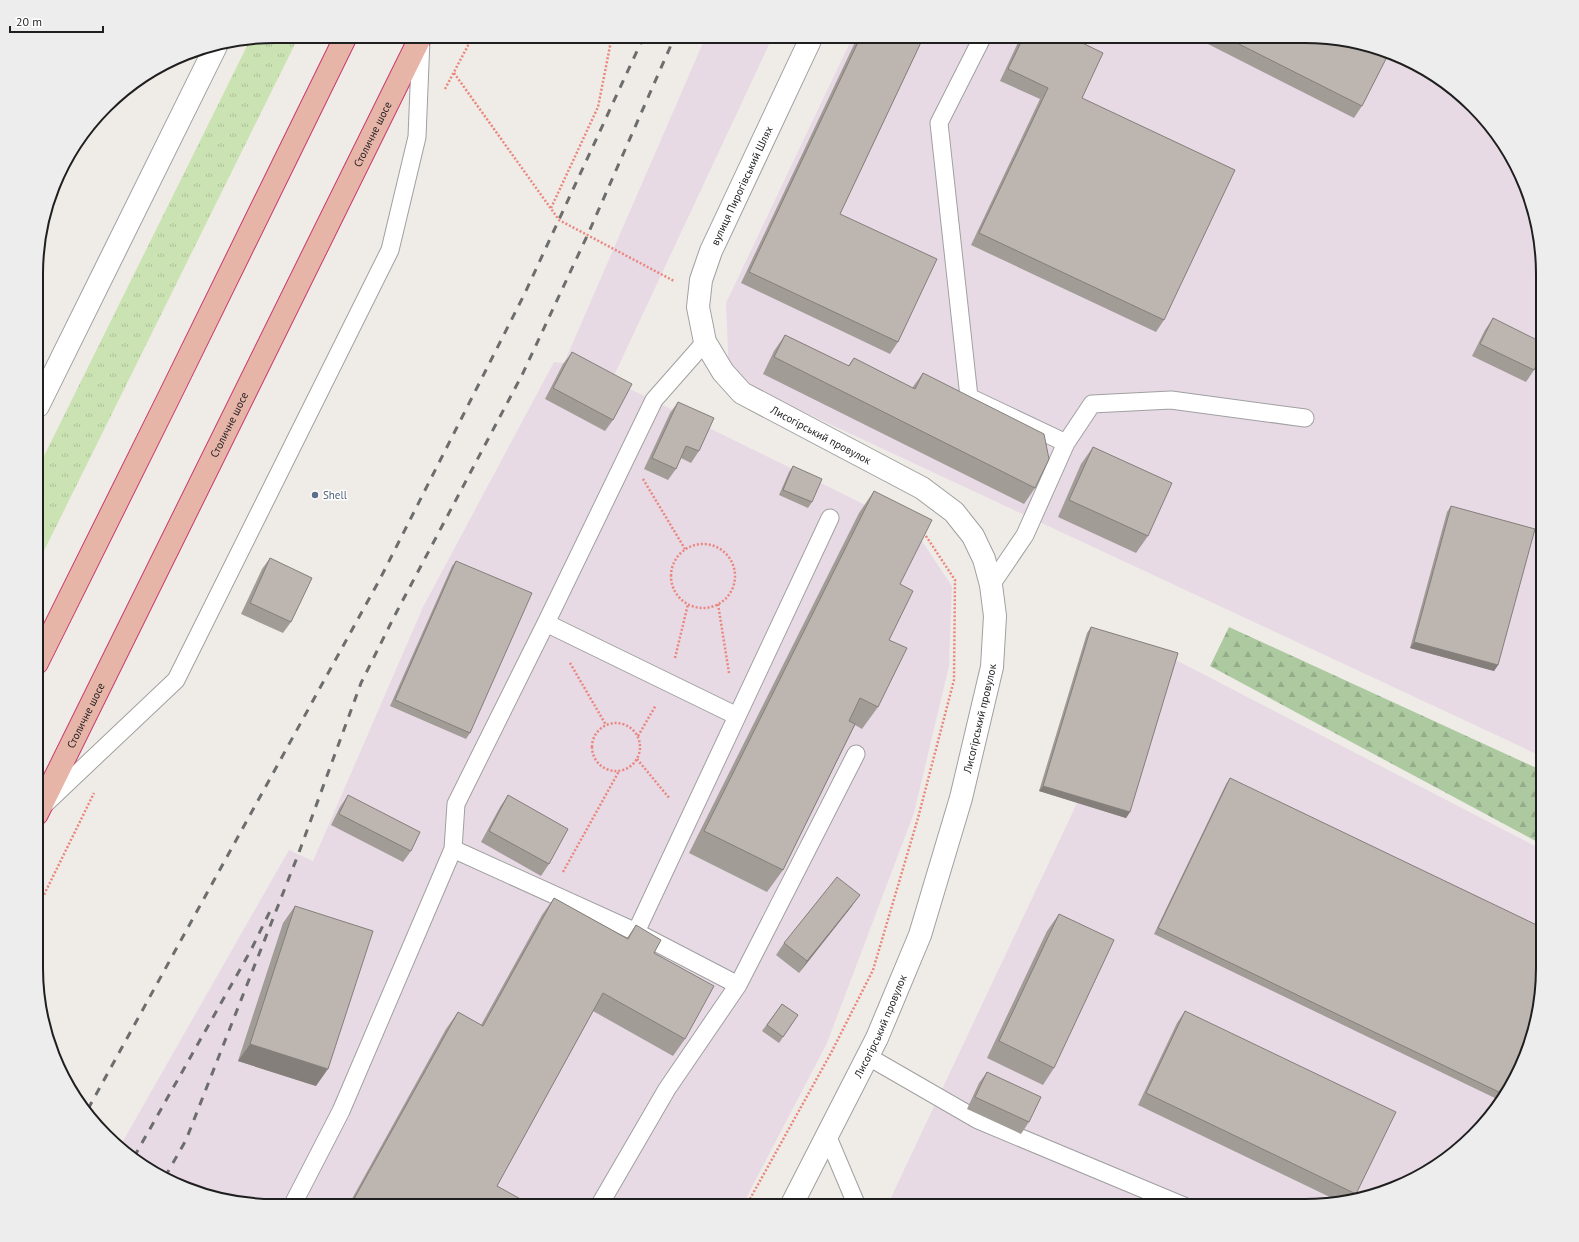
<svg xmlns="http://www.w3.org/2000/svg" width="1579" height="1242" viewBox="0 0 1579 1242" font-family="'PT Sans',sans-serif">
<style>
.industrial{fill:#e7dae5}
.grass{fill:url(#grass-tufts)}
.forest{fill:url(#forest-firs)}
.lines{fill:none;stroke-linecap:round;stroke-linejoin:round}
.service-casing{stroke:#a0a0a0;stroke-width:19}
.minor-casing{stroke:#a0a0a0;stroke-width:24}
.trunk-casing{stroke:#c73a6d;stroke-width:24}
.path{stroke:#ea867d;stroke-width:2.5;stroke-dasharray:2 2;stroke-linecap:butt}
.service{stroke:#fff;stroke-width:17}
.minor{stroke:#fff;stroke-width:22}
.trunk{stroke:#e7b4a8;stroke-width:22}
.rail{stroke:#6d6d6d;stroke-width:3;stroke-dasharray:8 8;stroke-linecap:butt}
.wall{fill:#a29c97}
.shaded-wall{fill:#847f7b}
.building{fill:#bcb5b0;stroke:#847f7b}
.service-dot{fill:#5c6f8a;stroke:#fff;stroke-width:1.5}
.labels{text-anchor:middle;stroke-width:3;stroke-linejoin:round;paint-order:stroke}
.street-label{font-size:11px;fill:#1f1f1f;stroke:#fff}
.service-label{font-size:11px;fill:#4e5e75;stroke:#fff;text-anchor:start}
.rim{fill:none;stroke:#1f1f1f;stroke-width:2}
</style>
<defs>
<pattern id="grass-tufts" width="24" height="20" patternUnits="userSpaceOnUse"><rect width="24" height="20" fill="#cbe3b3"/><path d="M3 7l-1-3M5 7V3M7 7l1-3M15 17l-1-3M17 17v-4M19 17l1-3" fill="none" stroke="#aec29a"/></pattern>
<pattern id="forest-firs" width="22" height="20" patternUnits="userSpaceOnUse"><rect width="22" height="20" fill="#adc9a0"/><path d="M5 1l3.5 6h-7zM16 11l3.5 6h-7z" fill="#94ac89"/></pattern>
</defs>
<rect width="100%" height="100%" fill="#efece7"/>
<path class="industrial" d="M 706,36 L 773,36 L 612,380 L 914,529 L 952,586 L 949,666 L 914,813 L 827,1043 L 742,1206 L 259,1206 L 183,1188 L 119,1148 L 289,850 L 313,861 L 423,607 L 554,362 L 564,363 Z
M 853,36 L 1320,36 L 1396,54 L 1462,95 L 1503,142 L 1525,183 L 1543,274 L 1543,757 L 729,377 L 726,303 Z
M 1174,659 L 1543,850 L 1542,984 L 1525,1059 L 1484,1125 L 1437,1166 L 1396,1188 L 1305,1206 L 887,1206 L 1077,803 Z"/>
<path class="grass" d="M 274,36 L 299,36 L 37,565 L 38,468 L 250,40 Z"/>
<path class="forest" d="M 1229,627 L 1543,771 L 1543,845 L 1210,666 Z"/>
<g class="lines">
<g class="service-casing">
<path id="service" d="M 983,36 L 939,123 L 969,397 L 1066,443
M 991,585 L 1025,535 L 1066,443 L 1092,404 L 1171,400 L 1305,418
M 546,623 L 737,716
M 46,803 L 176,680 L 390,250 L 417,137 L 421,39
M 453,849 L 636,932 L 738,985 L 856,754
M 636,932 L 830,518
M 867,1056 L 978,1120 L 1184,1206
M 827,1135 L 857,1206
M 292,1206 L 341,1111 L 453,849 L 456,804 L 546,623 L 654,400 L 705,342
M 599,1206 L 667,1089 L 738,985"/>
</g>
<g class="minor-casing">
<g id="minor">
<path d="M 38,406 L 216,46"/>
<path id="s1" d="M 791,1206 L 877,1038 L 920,935 L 961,798 L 992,667 L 995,616 L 991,585 L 984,559 L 973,536 L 954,512 L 922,488 L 742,393 L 723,372 L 705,342 L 698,307 L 701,280 L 711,251 L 812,36"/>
</g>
</g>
<g class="trunk-casing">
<g id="trunk">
<path d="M 37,663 L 170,395 L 346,36"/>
<path id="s2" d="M 37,814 L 421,36"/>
</g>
</g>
<path class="path" d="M 454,73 L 559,220 L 674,281
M 445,89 L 473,36
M 551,208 L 598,107 L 612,36
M 643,479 L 685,549
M671 576a32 32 0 1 1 64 0a32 32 0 1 1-64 0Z
M 718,604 L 729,673
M 675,658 L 688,604
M 570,663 L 606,725
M592 747a24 24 0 1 1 48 0a24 24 0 1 1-48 0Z
M 638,736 L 656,705
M 637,759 L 670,799
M 563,872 L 619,771
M 37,909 L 94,793
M 746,1206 L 831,1053 L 873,970 L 918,818 L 954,680 L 955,580 L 924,533"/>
<use href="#service" class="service"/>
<use href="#minor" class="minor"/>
<use href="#trunk" class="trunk"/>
<path class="rail" d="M 88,1109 L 380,579 L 525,293 L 644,36
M 134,1157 L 251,950 L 273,905
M 165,1177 L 186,1140 L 298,855 L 361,683 L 395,615 L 522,375 L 588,234 L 675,36"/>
</g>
<path class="wall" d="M 858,36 L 924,36 L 840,214 L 898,342 L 890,354 L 741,283 Z
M 1021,36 L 1068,36 L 1082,98 L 1164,320 L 1156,332 L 971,245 L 1040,99 L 1000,81 Z
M 1204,36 L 1320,36 L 1362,106 L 1354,118 L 1202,41 Z
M 1493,318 L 1534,370 L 1526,382 L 1472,356 L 1485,330 Z
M 785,335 L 848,366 L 854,358 L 912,388 L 923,373 L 1035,488 L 1024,504 L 763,374 L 774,351 Z
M 572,352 L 613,420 L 605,431 L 545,399 L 563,364 Z
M 678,402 L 699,451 L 691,463 L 681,458 L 676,469 L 668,480 L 644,469 L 670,413 Z
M 1093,447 L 1148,536 L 1136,553 L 1058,517 L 1081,464 Z
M 793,466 L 812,502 L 808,508 L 779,495 L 789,472 Z
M 874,491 L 900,584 L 889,640 L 878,707 L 862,729 L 855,725 L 783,870 L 767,892 L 689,853 L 859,513 Z
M 1451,506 L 1498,665 L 1494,671 L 1410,648 L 1447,512 Z
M 270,558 L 291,622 L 283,633 L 241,614 L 262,569 Z
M 456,561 L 470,733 L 466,739 L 390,706 L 452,566 Z
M 1091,627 L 1130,812 L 1126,818 L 1039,791 L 1087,633 Z
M 1230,778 L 1525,1059 L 1499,1100 L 1154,934 L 1226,784 Z
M 348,795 L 411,851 L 403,862 L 331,825 L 340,807 Z
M 508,795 L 549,864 L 541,876 L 481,842 L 500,807 Z
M 554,898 L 627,938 L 636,925 L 654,953 L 685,1039 L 673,1056 L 593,1011 L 497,1186 L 533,1206 L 348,1206 L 446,1029 L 458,1012 L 481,1025 L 542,915 Z
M 295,906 L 316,1086 L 238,1061 L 283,923 Z
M 852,906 L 799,973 L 776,955 L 784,943 Z
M 1059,914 L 1054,1068 L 1043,1085 L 987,1058 L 1047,931 Z
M 782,1004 L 798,1015 L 779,1043 L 762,1031 Z
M 1185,1011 L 1356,1194 L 1354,1196 L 1336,1200 L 1138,1105 L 1177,1023 Z
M 987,1072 L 1029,1122 L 1021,1134 L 967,1109 L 979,1083 Z"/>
<path class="shaded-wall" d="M 1414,642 L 1498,665 L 1494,671 L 1410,648 Z
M 1043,786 L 1130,812 L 1126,818 L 1039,791 Z
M 860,895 L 852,906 L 799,973 L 807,961 Z
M 250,1044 L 328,1069 L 316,1086 L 238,1061 Z"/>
<path class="building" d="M 861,36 L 924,36 L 840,214 L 937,259 L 898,342 L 749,272 Z
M 1024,36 L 1068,36 L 1103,53 L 1082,98 L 1235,170 L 1164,320 L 979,233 L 1048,88 L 1008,69 Z
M 1223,36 L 1320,36 L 1389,53 L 1362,106 Z
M 1493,318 L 1543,343 L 1543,352 L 1534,370 L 1480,344 Z
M 785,335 L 849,366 L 854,358 L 915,389 L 923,373 L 1044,434 L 1049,459 L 1035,488 L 774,357 Z
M 572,352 L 632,384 L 613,420 L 553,388 Z
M 678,402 L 714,418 L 699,451 L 686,446 L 676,469 L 652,458 Z
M 1093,447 L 1172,483 L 1148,536 L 1069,500 Z
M 793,466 L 822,479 L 812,502 L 783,490 Z
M 874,491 L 932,520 L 900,584 L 913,591 L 889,640 L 907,648 L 878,707 L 860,698 L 849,721 L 855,724 L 783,870 L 704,831 Z
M 1451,506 L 1535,529 L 1498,665 L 1414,642 Z
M 270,558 L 312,578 L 291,622 L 250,603 Z
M 456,561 L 532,593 L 470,733 L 395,700 Z
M 1091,627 L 1178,653 L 1130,812 L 1043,786 Z
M 1230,778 L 1543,928 L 1542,984 L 1525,1059 L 1503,1094 L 1158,928 Z
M 348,795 L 420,832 L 411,851 L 339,814 Z
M 508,795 L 568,829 L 549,864 L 489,831 Z
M 837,877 L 860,895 L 807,961 L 784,943 Z
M 554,898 L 628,939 L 636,925 L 661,940 L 654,953 L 714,986 L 685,1039 L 603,993 L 497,1186 L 533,1206 L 350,1206 L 458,1012 L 483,1026 Z
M 295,906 L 373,931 L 328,1069 L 250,1044 Z
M 1059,914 L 1114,940 L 1054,1068 L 999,1041 Z
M 782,1004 L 798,1015 L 783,1037 L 767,1025 Z
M 1185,1011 L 1396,1112 L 1356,1194 L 1146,1093 Z
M 987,1072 L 1041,1097 L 1029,1122 L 975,1097 Z"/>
<circle class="service-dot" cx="315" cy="495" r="4"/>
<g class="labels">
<g class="street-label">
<text dy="4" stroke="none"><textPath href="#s2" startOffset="758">Столичне шосе</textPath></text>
<text dy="4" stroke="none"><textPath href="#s1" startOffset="1216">вулиця Пирогівський Шлях</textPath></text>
<text dy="4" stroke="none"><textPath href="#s2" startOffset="434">Столичне шосе</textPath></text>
<text transform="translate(821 435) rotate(28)" y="4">Лисогірський провулок</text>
<text dy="4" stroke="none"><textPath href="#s2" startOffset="110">Столичне шосе</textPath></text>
<text dy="4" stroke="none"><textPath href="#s1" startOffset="525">Лисогірський провулок</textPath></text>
<text dy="4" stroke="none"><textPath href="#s1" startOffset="201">Лисогірський провулок</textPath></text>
</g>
<g class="service-label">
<text x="323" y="499">Shell</text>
</g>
</g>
<path d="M0 0H1579V1242H0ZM274 43H1305A231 231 0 0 1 1536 274V968A231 231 0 0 1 1305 1199H274A231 231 0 0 1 43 968V274A231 231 0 0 1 274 43Z" fill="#ededed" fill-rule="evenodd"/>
<path class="rim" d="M274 43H1305A231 231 0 0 1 1536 274V968A231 231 0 0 1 1305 1199H274A231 231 0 0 1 43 968V274A231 231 0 0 1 274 43Z"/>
<path d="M10 26v6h93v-6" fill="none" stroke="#1f1f1f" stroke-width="2"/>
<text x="16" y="26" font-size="12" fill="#1f1f1f" stroke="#ffffff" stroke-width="3" paint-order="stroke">20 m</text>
</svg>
